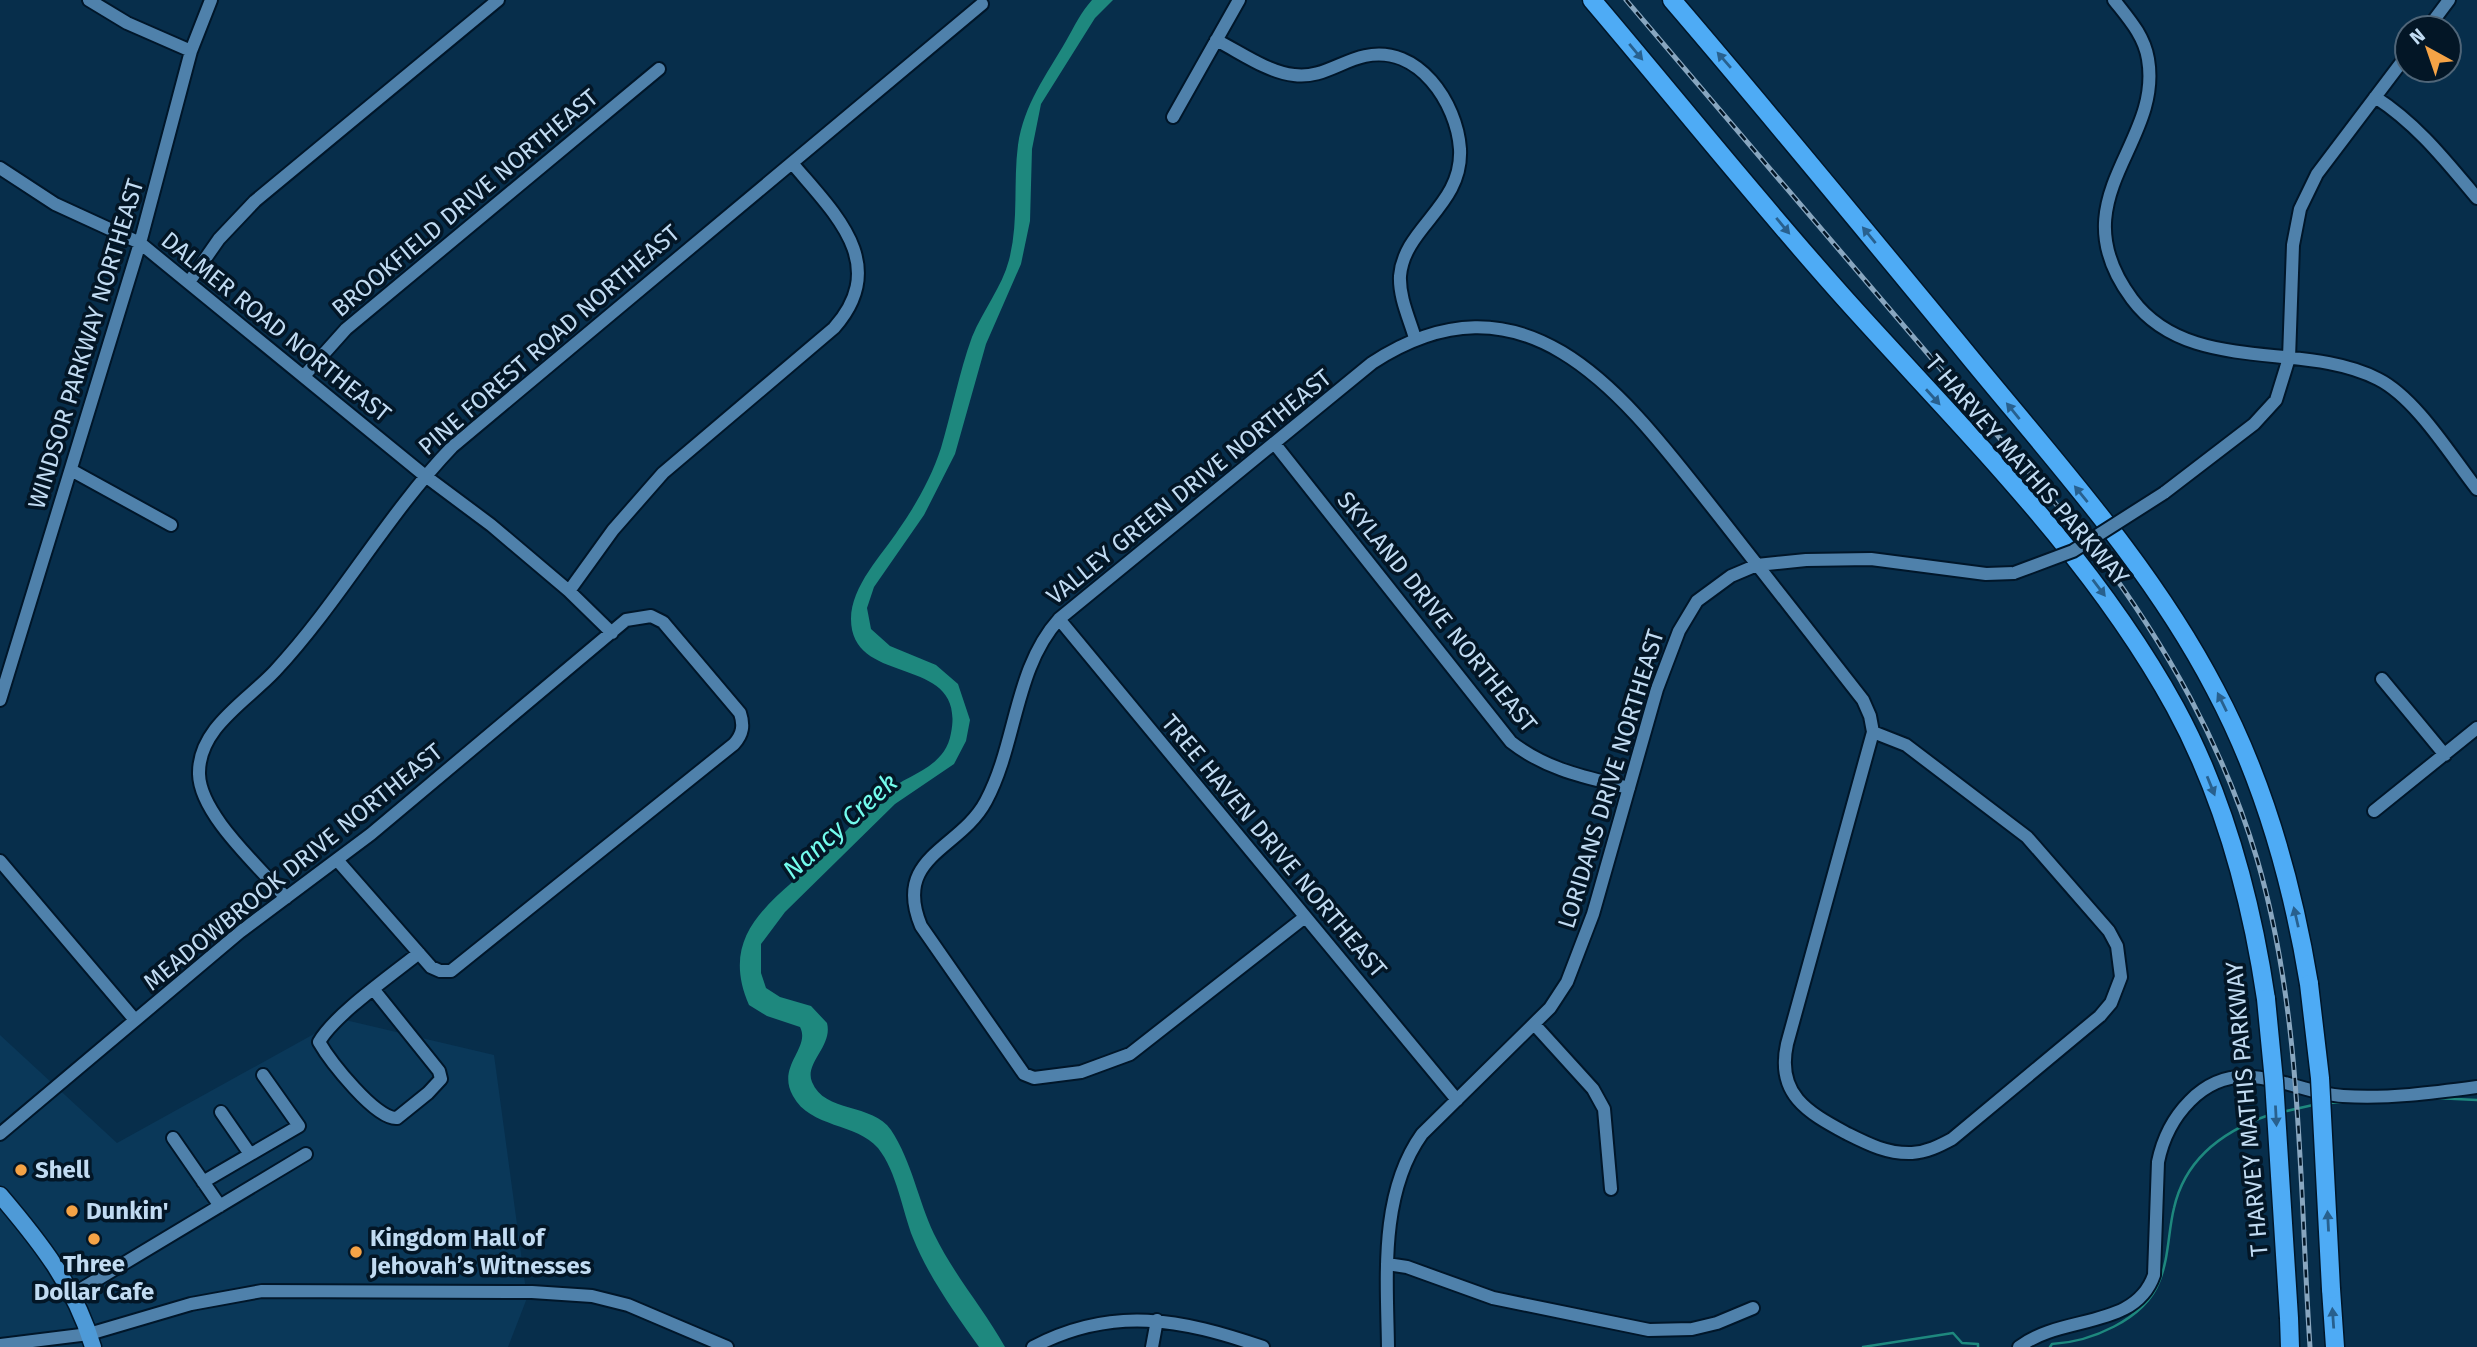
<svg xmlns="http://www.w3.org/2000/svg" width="2477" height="1347" viewBox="0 0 2477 1347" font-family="'Fira Sans',sans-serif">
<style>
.built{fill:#0a3859}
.water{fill:#1e887e}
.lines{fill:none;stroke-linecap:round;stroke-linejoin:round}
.stream{stroke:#1e887e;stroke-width:2.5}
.minor-casing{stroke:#001629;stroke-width:16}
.major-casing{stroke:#001629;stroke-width:19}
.highway-casing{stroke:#001629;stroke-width:21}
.minor{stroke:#4f81ab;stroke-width:12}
.major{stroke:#4e9ad7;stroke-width:16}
.highway{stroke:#4eabf5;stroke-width:18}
.rail-casing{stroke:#88a6bf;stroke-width:5}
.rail{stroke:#031626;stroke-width:2.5;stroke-dasharray:8;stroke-linecap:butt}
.minor-bridge-casing{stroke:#001629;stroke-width:16;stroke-linecap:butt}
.highway-bridge-casing{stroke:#001629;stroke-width:21;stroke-linecap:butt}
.minor-bridge{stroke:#4f81ab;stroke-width:12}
.highway-bridge{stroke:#4eabf5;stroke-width:18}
.oneway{fill:#28608e}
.poi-dot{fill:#f5a346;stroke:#031626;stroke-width:2.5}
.labels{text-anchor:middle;stroke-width:7;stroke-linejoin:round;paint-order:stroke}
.street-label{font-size:24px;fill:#c1dbf2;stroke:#031626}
.poi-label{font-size:24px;font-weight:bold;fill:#c1dbf2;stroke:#031626;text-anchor:start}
.water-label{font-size:26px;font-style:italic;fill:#73fced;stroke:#031626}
</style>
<rect width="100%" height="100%" fill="#072e4b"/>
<path class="built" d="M 341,1019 L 494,1055 L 527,1298 L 508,1347 L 0,1347 L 0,1035 L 117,1143 Z"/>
<path class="water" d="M 1092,0 L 1113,0 L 1095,18 L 1041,104 L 1032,149 L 1030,221 L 1021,264 L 986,344 L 955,454 L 924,515 L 874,587 L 867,608 L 871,629 L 890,646 L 936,665 L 958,684 L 970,720 L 966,741 L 954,764 L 895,804 L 785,912 L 761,944 L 761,973 L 766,988 L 780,997 L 811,1006 L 827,1023 C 833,1046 804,1063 812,1082 C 824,1113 873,1103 891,1130 C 912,1162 918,1200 934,1234 C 954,1275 983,1308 1005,1347 L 979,1347 C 955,1313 928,1276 913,1238 C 902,1210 897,1172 878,1148 C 857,1123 810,1128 793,1096 C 776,1066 811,1048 800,1027 L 767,1016 L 749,1005 C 716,929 779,898 826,852 C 846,833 863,809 886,792 C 910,773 945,768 951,733 C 967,652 851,689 851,619 C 851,586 882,555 899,529 C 916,505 932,476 941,448 C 952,411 959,373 972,337 C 983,310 1002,287 1009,260 C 1019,222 1013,183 1018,145 C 1024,104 1046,76 1066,41 C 1074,27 1081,12 1092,0 Z"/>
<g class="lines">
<path class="stream" d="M 2435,1098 L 2477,1100
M 2327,1103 L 2348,1102
M 2282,1112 L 2313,1105
M 1863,1347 L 1953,1333 L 1962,1343 L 1978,1344 L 1978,1347
M 2050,1347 L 2052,1344 C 2090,1342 2144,1320 2159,1282 C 2169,1259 2168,1232 2174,1208 C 2185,1159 2223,1131 2269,1115"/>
<g class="minor-casing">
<path id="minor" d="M 89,0 L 127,23 L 191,51
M 2114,0 C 2128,18 2144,35 2148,59 C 2163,146 2057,198 2132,299 C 2189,376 2303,340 2378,379 C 2416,398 2451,456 2477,489
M 2428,28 L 2449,0
M 1216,40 C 1240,52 1267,72 1294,75 C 1320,79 1341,61 1365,56 C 1418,44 1457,103 1460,149 C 1463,206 1404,227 1400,276 C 1399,297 1409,318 1415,338
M 2375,97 C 2417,124 2445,160 2477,198
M 1173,117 L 1239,0
M 0,168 L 55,204 L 140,243 L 424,475 L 491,525 L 569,591 L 612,633
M 189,282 L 219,239 L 255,201 L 498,0
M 304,376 L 346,329 L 659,69
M 1274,443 L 1511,742 C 1547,770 1585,777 1629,788
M 71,470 L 171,525
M 2164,493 L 2254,424 L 2276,400 L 2289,358 L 2293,245 L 2300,209 L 2317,174 L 2407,55
M 569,591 L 613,530 L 663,473 L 834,328 C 891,264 834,213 792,163
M 1059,619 L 1457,1100
M 2382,679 L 2445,755
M 0,700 L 140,243 L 191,51 L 211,0
M 1873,732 L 1906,745 L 2027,837 L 2109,931 L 2117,946 L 2121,977 L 2111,1003 L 2100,1016 L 1952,1139 C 1939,1146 1927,1152 1912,1153 C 1887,1154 1868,1144 1846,1133 C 1807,1112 1776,1094 1787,1044 Z
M 2374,811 L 2477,728
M 0,861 L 135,1020
M 286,898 C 260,867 200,815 199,774 C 198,728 247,701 275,671 C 340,601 386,516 452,447 L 982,4
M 1305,917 L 1130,1054 L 1081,1072 L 1034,1078 L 1024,1074 L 921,926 C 892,856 960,850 986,801 C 1017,743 1014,669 1059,619 L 1372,363 C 1531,259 1630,404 1719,516 C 1767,577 1815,639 1863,700 L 1870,716 L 1873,732
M 374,990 L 439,1071 L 441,1079 L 428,1093 L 397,1118 C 376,1120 330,1061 319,1042 C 334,1015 393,974 419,953
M 1534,1024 L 1593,1089 L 1604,1109 L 1611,1189
M 221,1112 L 250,1154
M 0,1134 L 240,932 L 371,834 L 626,620 L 651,616 L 663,622 L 740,713 C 744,725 743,734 734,744 L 451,971 L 440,971 L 431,967 L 338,861
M 173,1138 L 220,1206
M 203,1182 L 299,1126 L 263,1075
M 1387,1264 L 1407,1267 L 1493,1298 L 1649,1330 L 1692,1329 L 1717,1323 L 1753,1308
M 73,1294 L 306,1154
M 0,1345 L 89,1334 L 191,1304 L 262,1291 L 532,1292 L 592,1296 L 628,1305 L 727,1347
M 1033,1347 C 1113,1305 1181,1319 1263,1347
M 1152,1347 L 1157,1320
M 1388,1347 C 1387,1278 1379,1194 1422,1134 L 1550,1008 L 1567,982 L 1593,914 L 1657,689 L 1679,631 L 1697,601 L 1731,576 L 1757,565 L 1806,560 L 1871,559 L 1986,574 L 2014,573
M 2019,1347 C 2062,1314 2135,1330 2154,1275 L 2158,1162 C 2167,1118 2202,1072 2253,1077 C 2283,1079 2312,1094 2343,1096 C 2387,1099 2433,1093 2477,1087"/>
</g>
<g class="major-casing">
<path id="major" d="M 0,1195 C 40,1242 75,1286 93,1347"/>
</g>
<g class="highway-casing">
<path id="highway" d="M 1592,0 C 1677,100 1759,203 1847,301 C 1963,430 2091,554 2175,707 C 2224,797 2251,898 2266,999
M 1672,0 C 1769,113 1864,229 1959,344 C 2049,455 2149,562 2215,689 C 2264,781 2292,881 2309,984
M 2331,1289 L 2335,1347
M 2289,1318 L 2290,1347"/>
</g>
<use href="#minor" class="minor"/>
<use href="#major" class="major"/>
<use href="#highway" class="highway"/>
<g class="rail-casing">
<path id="rail" d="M 1626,0 L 2096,551 C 2166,645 2223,745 2257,859 C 2303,1016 2299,1185 2310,1347"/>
</g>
<use href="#rail" class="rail"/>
<g class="minor-bridge-casing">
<path id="minor-bridge" d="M 2014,573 L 2073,551 L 2164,493"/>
</g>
<g class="highway-bridge-casing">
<path id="highway-bridge" d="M 2309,984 L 2320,1078 L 2331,1289
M 2266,999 L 2274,1081 L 2289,1318"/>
</g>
<use href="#minor-bridge" class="minor-bridge"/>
<use href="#highway-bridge" class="highway-bridge"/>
</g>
<defs><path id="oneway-solid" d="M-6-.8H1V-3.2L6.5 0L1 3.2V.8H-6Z" transform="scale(1.75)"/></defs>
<g class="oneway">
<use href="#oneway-solid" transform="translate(1636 52) rotate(50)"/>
<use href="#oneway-solid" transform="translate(1724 60) rotate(-131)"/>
<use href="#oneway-solid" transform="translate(1783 226) rotate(50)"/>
<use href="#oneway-solid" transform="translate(1869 235) rotate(-129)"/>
<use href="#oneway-solid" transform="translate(1933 397) rotate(48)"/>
<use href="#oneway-solid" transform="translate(2013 411) rotate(-129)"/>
<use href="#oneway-solid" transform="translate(2081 494) rotate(-129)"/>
<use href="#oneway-solid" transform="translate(2099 588) rotate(53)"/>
<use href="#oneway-solid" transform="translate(2222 702) rotate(-116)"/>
<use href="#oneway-solid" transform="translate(2211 786) rotate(68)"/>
<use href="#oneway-solid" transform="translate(2296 917) rotate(-103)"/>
<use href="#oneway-solid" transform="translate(2276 1116) rotate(87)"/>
<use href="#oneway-solid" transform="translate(2328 1221) rotate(-93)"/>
<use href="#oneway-solid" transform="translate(2333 1318) rotate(-94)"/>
</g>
<g class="poi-dot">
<circle cx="21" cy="1170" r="7"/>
<circle cx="72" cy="1211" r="7"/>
<circle cx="94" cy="1239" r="7"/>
<circle cx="356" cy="1252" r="7"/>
</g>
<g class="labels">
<g class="street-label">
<text transform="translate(465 203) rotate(-40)" y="8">BROOKFIELD DRIVE NORTHEAST</text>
<text transform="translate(276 327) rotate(39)" y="8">DALMER ROAD NORTHEAST</text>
<text transform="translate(549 340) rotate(-41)" y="8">PINE FOREST ROAD NORTHEAST</text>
<text transform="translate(86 344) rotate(-73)" y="8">WINDSOR PARKWAY NORTHEAST</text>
<text transform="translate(2027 470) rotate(49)" y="8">T HARVEY MATHIS PARKWAY</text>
<text transform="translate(1189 487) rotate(-39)" y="8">VALLEY GREEN DRIVE NORTHEAST</text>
<text transform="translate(1437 612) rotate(51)" y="8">SKYLAND DRIVE NORTHEAST</text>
<text transform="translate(1611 779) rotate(-73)" y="8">LORIDANS DRIVE NORTHEAST</text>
<text transform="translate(1274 846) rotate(50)" y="8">TREE HAVEN DRIVE NORTHEAST</text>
<text transform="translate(293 867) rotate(-39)" y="8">MEADOWBROOK DRIVE NORTHEAST</text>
<text transform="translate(2247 1109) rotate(-95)" y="8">T HARVEY MATHIS PARKWAY</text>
</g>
<g class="poi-label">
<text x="35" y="1178">Shell</text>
<text x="86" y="1219">Dunkin'</text>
<text x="370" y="1246">Kingdom Hall of<tspan x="370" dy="28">Jehovah’s Witnesses</tspan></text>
<text x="94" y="1272" text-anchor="middle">Three<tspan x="94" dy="28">Dollar Cafe</tspan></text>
</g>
<g class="water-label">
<text transform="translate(840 826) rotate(-42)" y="9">Nancy Creek</text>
</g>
</g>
<g transform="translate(2428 49) rotate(320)"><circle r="33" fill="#031626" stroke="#4f6578" stroke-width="2"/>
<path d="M0-5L12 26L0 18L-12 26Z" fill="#f5a346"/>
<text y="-10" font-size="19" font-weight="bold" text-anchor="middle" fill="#c1dbf2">N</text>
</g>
</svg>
